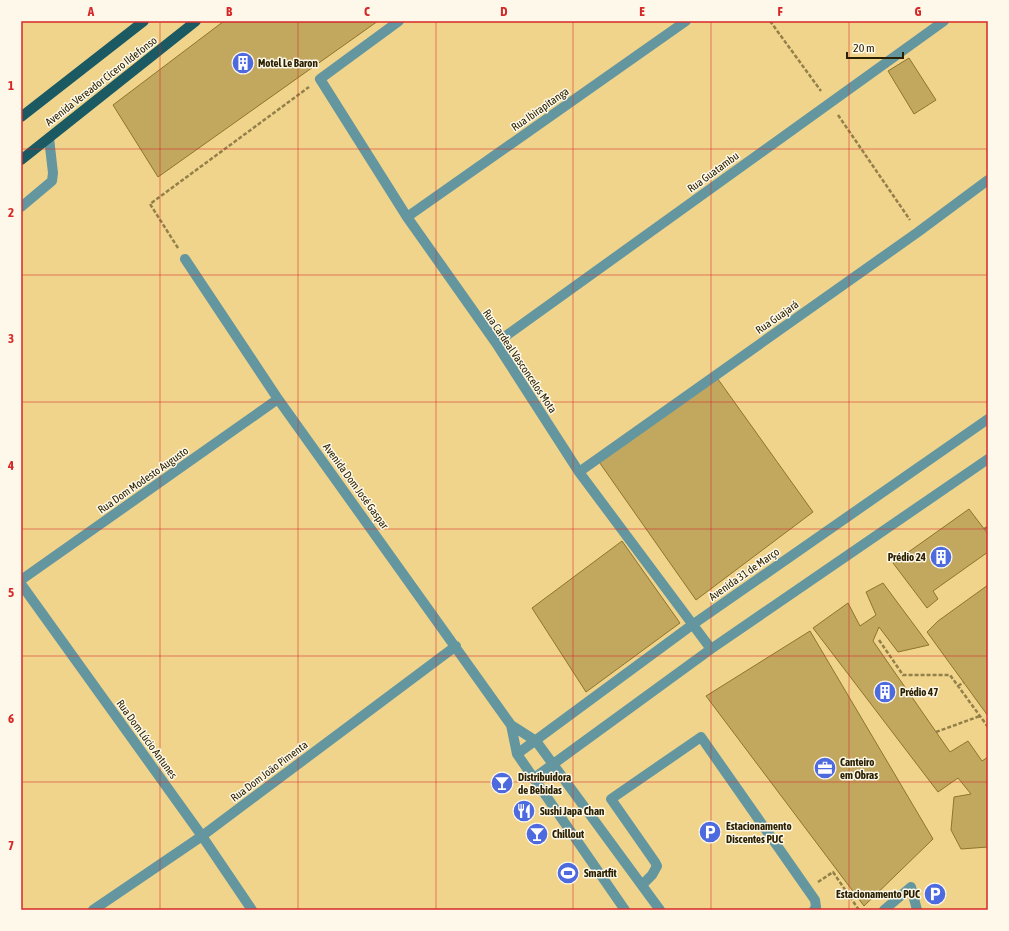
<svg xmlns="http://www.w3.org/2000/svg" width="1009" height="931" viewBox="0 0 1009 931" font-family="'Asap Condensed',sans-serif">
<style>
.building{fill:#c2a75f;stroke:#8e752b}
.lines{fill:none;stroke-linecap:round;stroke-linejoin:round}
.path{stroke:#937f4a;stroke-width:2.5;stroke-dasharray:4 2;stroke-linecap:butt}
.minor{stroke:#63969f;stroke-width:10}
.major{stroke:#1b5963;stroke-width:10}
.grid{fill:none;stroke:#d62828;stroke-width:1;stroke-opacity:0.55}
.labels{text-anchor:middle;stroke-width:3;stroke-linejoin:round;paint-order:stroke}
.poi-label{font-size:11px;font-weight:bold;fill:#2b2102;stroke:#fdf8e9;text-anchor:start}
.street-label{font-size:11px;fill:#2b2102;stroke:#fdf8e9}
.neatline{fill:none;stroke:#d62828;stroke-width:1.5}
.grid-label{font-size:13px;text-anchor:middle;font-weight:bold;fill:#d62828}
</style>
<rect width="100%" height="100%" fill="#f0d48b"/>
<path class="building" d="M 224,21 L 378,21 L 158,177 L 113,105 Z
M 909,58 L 936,100 L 914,114 L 888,71 Z
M 715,375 L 813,512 L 696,600 L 597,459 Z
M 969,509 L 988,534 L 988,552 L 933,591 L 938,599 L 927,608 L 893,563 Z
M 622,541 L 680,623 L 586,692 L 532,608 Z
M 883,583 L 929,645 L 898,652 L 879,627 L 873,641 L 950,752 L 968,741 L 982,761 L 988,757 L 988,847 L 961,849 L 951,830 L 954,797 L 971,794 L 958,778 L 938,792 L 813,628 L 848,603 L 860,626 L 876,615 L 866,592 Z
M 988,585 L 988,716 L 927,632 L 938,621 Z
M 810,631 L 933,839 L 864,906 L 706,696 Z"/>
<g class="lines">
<path class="path" d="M 770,21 L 821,91
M 838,115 L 910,220
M 178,248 L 150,204 L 309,87
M 984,529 L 988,527
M 879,640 L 903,675 L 950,675 L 988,727
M 958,686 L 964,682
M 936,732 L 980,716
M 818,882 L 833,872 L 859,910"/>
<path class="minor" d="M 399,21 L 320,79 L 407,217 L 496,343 L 579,472 L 711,649
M 21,207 L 52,181 L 53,173 L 49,138
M 407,217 L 686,21
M 185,259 L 278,399 L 511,725 L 536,741 L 660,910
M 496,343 L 944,21
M 579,472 L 918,232 L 988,180
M 21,580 L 278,399
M 21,584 L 202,836 L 252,910
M 511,725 L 517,754 L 625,910
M 517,754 L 692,625 L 988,419
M 534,778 L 711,649 L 988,459
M 642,885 L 652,875 L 657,866 L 655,862 L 611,799 L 701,737 L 815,900 L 816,907 L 814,910
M 93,910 L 202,836 L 456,646
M 884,910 L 911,887 L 917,910"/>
<path class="major" d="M 21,117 L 144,21
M 21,160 L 196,21"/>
</g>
<path class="grid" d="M 160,21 L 160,910M 298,21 L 298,910M 436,21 L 436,910M 573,21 L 573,910M 711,21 L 711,910M 849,21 L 849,910M 21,149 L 988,149M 21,275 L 988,275M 21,402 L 988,402M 21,529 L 988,529M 21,656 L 988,656M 21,782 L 988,782"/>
<defs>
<g id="building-disc" transform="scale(1.15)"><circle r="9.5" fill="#4e6adf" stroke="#fdf8e9"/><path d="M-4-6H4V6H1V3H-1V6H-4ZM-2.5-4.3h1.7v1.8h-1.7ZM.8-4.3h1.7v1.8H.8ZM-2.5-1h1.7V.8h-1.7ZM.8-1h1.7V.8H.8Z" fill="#fff"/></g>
<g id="office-disc" transform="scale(1.15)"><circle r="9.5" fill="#4e6adf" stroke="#fdf8e9"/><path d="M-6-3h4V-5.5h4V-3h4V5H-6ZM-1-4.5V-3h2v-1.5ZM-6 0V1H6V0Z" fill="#fff"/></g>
<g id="bar-disc" transform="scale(1.15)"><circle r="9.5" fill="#4e6adf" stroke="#fdf8e9"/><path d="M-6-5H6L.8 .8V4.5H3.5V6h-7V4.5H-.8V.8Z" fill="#fff"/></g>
<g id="restaurant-disc" transform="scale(1.15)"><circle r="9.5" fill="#4e6adf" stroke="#fdf8e9"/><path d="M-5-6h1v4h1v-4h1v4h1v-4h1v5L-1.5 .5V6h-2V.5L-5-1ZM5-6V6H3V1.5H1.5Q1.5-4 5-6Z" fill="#fff"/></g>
<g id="parking-disc" transform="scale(1.15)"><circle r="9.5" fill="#4e6adf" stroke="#fdf8e9"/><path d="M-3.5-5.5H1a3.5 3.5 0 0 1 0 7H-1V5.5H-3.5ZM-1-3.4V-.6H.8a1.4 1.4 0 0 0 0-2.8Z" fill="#fff"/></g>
<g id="stadium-disc" transform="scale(1.15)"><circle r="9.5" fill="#4e6adf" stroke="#fdf8e9"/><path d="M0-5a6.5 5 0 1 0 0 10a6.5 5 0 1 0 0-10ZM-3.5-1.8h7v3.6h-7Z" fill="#fff"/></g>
</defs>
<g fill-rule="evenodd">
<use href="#building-disc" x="243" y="63"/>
<use href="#building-disc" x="941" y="557"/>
<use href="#building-disc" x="885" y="692"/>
<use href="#office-disc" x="825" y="768"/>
<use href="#bar-disc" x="502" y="783"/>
<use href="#restaurant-disc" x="524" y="811"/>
<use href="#parking-disc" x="710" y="832"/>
<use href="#bar-disc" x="537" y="834"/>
<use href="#stadium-disc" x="568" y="873"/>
<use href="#parking-disc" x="935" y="894"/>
</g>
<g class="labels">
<g class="poi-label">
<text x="258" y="67">Motel Le Baron</text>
<text x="926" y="561" text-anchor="end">Prédio 24</text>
<text x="900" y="696">Prédio 47</text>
<text x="840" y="766">Canteiro<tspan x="840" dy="13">em Obras</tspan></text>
<text x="518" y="781">Distribuidora<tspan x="518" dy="13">de Bebidas</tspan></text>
<text x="540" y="815">Sushi Japa Chan</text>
<text x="726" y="830">Estacionamento<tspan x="726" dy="13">Discentes PUC</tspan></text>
<text x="552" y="838">Chillout</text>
<text x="584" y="877">Smartfit</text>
<text x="920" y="898" text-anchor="end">Estacionamento PUC</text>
</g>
<g class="street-label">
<text transform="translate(101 81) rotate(-38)" y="4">Avenida Vereador Cícero Ildefonso</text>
<text transform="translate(540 109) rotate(-35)" y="4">Rua Ibirapitanga</text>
<text transform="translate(713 172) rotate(-36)" y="4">Rua Guatambu</text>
<text transform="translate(777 317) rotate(-35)" y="4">Rua Guajará</text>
<text transform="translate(520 361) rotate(56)" y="4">Rua Cardeal Vasconcelos Mota</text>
<text transform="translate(143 480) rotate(-35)" y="4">Rua Dom Modesto Augusto</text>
<text transform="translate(356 486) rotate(54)" y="4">Avenida Dom José Gaspar</text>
<text transform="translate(744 574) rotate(-35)" y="4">Avenida 31 de Março</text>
<text transform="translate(147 739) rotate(54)" y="4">Rua Dom Lúcio Antunes</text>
<text transform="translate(269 771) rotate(-37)" y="4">Rua Dom João Pimenta</text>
</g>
</g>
<rect width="1009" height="931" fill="none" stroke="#fdf8e9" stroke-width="44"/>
<path d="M847 52v6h56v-6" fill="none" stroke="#2b2102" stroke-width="2"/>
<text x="853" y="52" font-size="12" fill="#2b2102" stroke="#fdf8e9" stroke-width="3" paint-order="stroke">20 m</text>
<rect x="22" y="22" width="965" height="887" class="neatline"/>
<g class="grid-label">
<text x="91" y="16">A</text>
<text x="229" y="16">B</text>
<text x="367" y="16">C</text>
<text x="504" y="16">D</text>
<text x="642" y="16">E</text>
<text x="780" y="16">F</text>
<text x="918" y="16">G</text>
<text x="11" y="90">1</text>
<text x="11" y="217">2</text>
<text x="11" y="343">3</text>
<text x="11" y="470">4</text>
<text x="11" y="597">5</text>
<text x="11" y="723">6</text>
<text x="11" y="850">7</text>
</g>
</svg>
